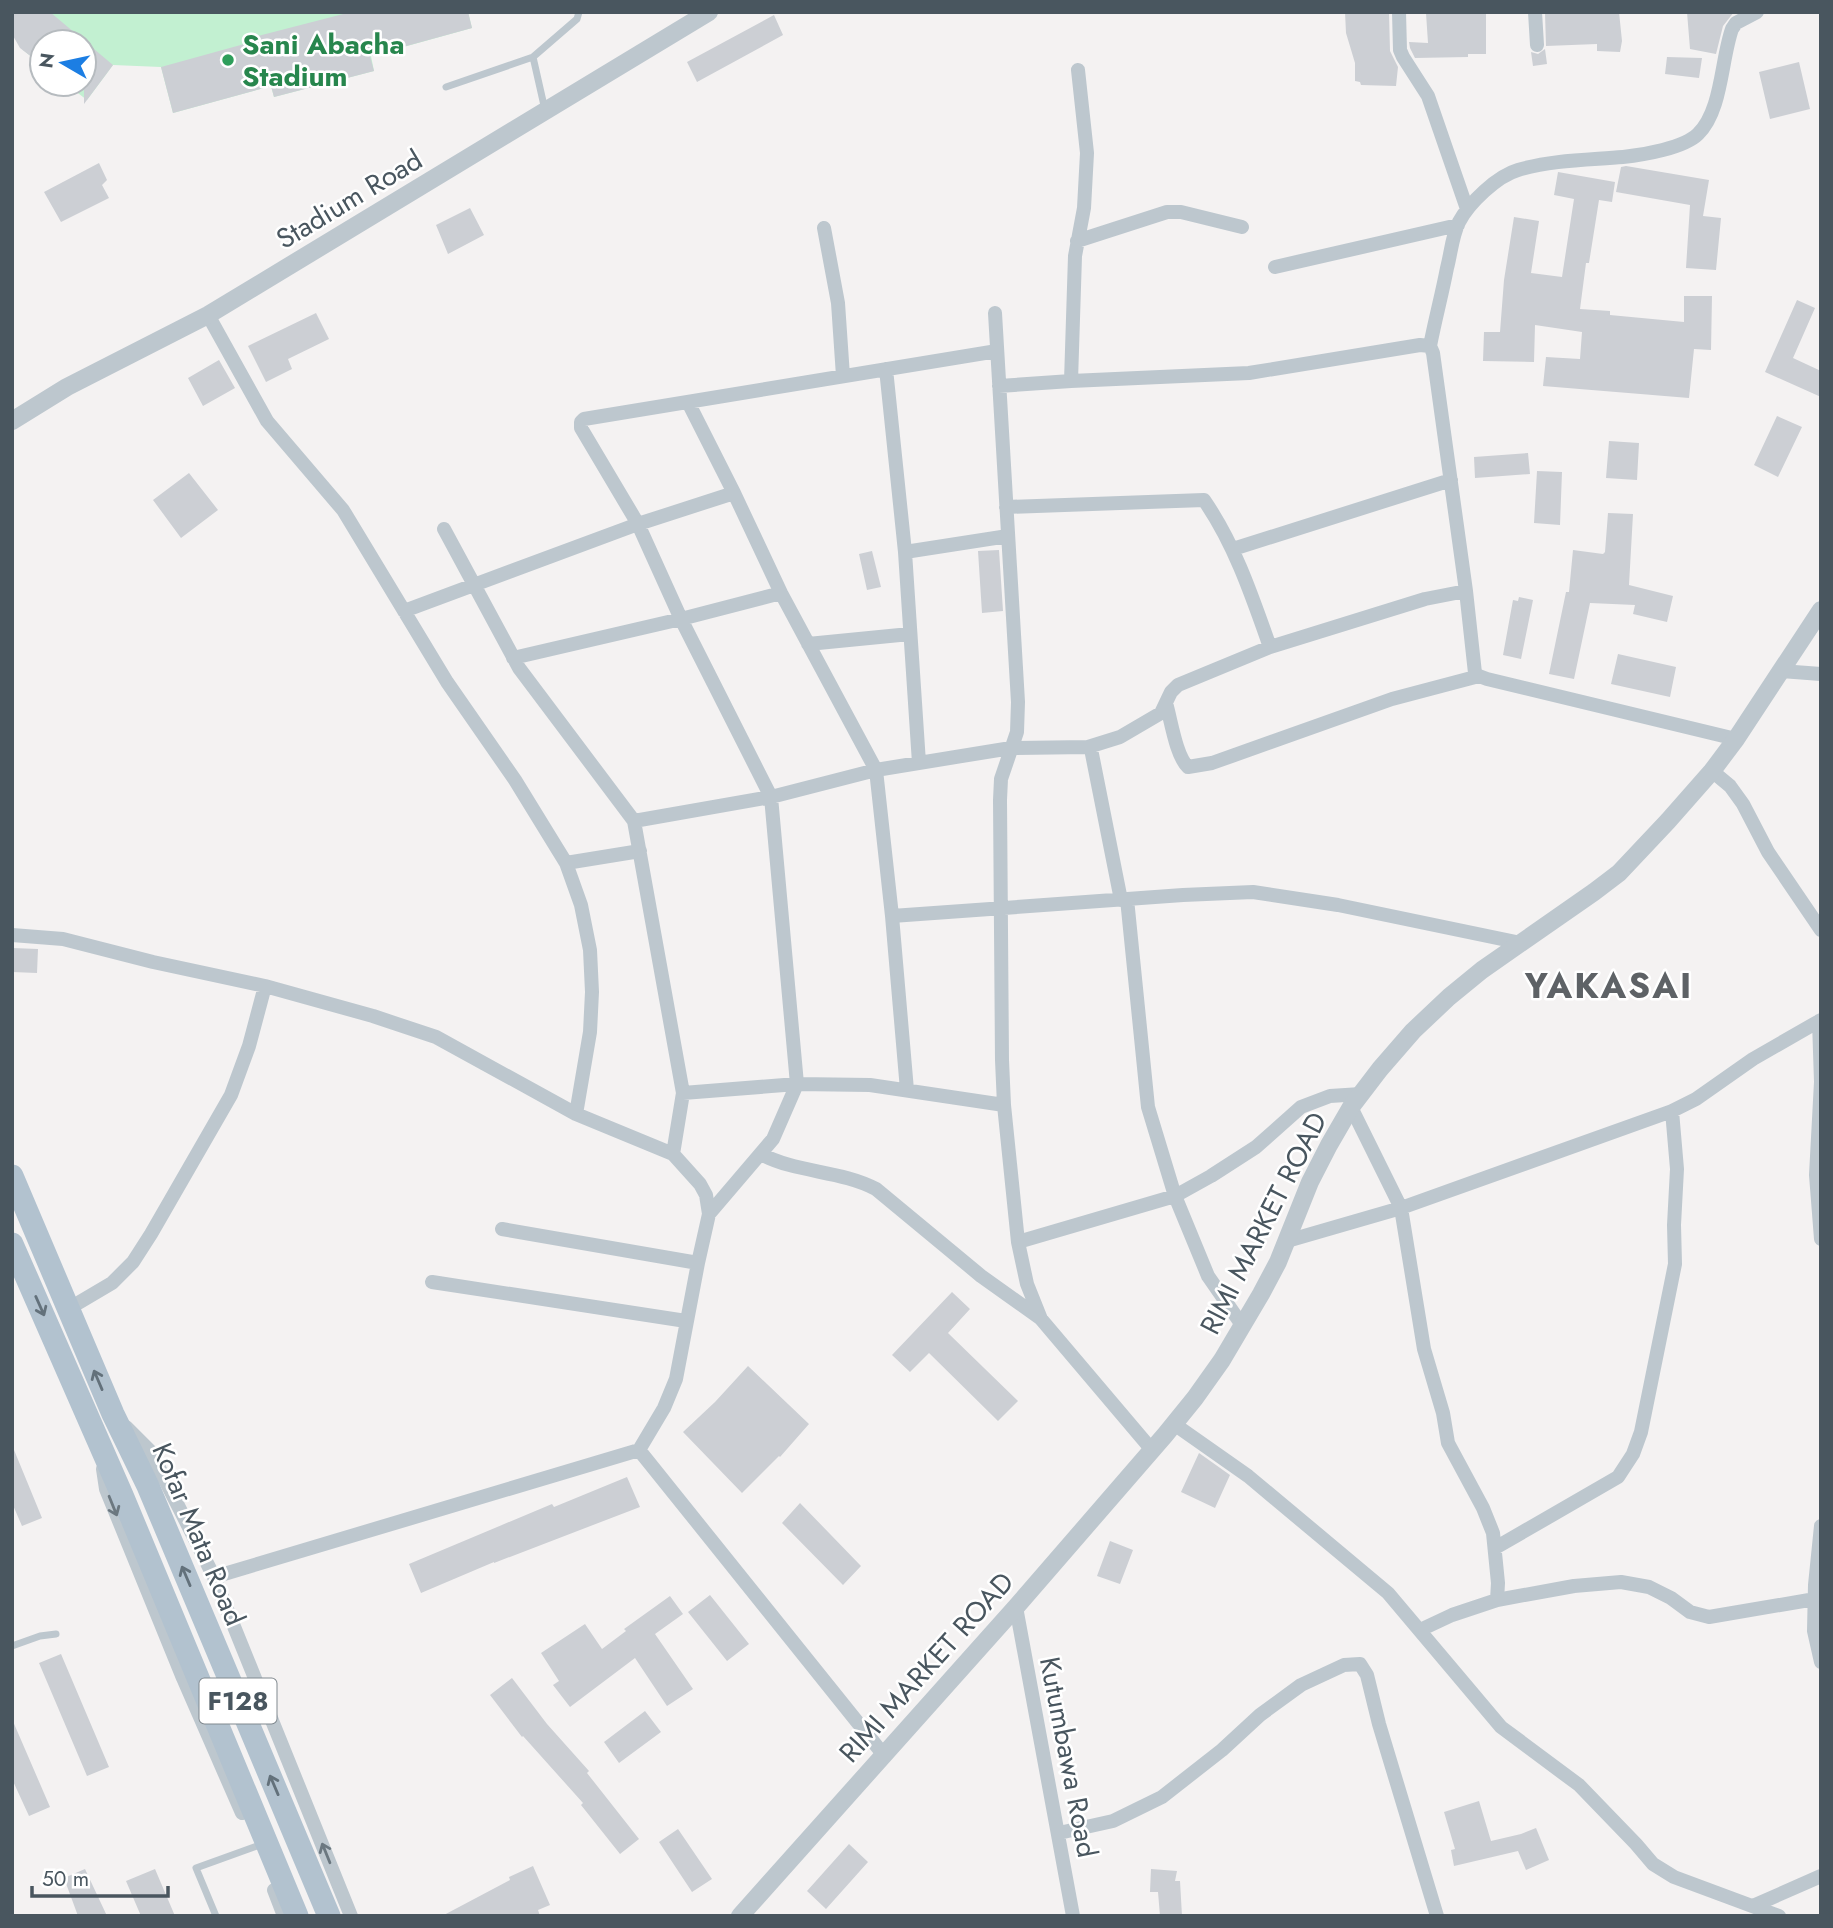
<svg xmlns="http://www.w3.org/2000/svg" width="1833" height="1928" viewBox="0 0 1833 1928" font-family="Jost,sans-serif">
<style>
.green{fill:#c2f0d1}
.building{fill:#cccfd4}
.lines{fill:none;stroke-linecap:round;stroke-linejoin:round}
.service{stroke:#bdc7ce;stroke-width:7}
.minor{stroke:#bdc7ce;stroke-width:14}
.tertiary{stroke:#bdc7ce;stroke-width:18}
.primary{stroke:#b2c2cf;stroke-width:23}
.oneway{stroke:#63717b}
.oneway2{stroke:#6c7880}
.leisure-dot{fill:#2e9e5b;stroke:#fff;stroke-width:2.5}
.labels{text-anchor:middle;stroke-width:5;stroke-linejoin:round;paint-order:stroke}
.shield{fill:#fff;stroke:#80898f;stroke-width:2}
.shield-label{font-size:26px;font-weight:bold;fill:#49565f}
.leisure-label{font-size:28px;font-weight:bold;fill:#27864d;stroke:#fff;text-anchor:start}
.street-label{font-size:28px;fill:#49565f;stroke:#fff}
.district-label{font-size:35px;font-weight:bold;letter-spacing:2px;fill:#5e6266;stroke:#fff}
</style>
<rect width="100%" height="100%" fill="#f4f2f2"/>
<path class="green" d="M 12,12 L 468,12 L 472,28 L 371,56 L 374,71 L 274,97 L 271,86 L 173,113 L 161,67 L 113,65 L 87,100 L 66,84 L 84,84 L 84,42 L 42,42 L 42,65 L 23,50 Z"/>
<path class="building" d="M 12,12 L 50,12 L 113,65 L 84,104 L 84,42 L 42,42 L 42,65 L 20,48 L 12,34 Z
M 351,12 L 468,12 L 472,28 L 370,56 L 374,71 L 274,97 L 271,86 L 173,113 L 161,67 L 259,40 L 258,36 Z
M 1345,12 L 1389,12 L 1390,51 L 1398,67 L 1396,86 L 1361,85 L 1360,82 L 1355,81 L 1355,63 L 1346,33 Z
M 1442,12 L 1486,12 L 1486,54 L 1468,54 L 1468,57 L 1415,58 L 1410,48 L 1409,42 L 1428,43 L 1426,13 Z
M 1619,12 L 1622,41 L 1620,52 L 1597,51 L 1597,44 L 1546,46 L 1545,13 Z
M 1687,12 L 1734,12 L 1723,26 L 1716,54 L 1690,49 Z
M 774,15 L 783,35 L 697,82 L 687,62 Z
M 1545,49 L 1547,64 L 1533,66 L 1531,52 L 1538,54 Z
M 1667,57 L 1702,58 L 1699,78 L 1665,74 Z
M 1799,62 L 1810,109 L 1770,119 L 1759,72 Z
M 99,163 L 107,180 L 102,185 L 109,198 L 61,222 L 44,192 Z
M 1626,166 L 1709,180 L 1703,216 L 1721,218 L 1716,270 L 1686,268 L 1690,205 L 1616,192 L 1621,167 Z
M 1558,172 L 1615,182 L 1612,202 L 1599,200 L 1589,263 L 1586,263 L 1580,309 L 1610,311 L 1610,315 L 1684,322 L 1684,296 L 1712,296 L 1711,350 L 1694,349 L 1689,398 L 1543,386 L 1546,357 L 1580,359 L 1582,332 L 1535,325 L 1534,362 L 1483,361 L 1484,332 L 1500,332 L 1504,280 L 1514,217 L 1539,221 L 1531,273 L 1562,277 L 1574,199 L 1554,195 Z
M 470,208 L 484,235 L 448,254 L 436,225 Z
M 1797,300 L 1815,308 L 1793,358 L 1821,371 L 1821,397 L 1765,372 Z
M 316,313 L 329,339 L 288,359 L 292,369 L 266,382 L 248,346 Z
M 219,360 L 235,388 L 203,406 L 188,378 Z
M 1777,416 L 1802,427 L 1778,477 L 1754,465 Z
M 1609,441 L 1639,443 L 1637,480 L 1606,478 Z
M 1528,453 L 1530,474 L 1475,478 L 1474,457 Z
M 1537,471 L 1562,472 L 1560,525 L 1534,523 Z
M 189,473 L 218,510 L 181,538 L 153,500 Z
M 1608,513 L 1633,514 L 1629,585 L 1673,596 L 1667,622 L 1633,614 L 1635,605 L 1590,603 L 1574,679 L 1549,674 L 1566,592 L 1569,592 L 1573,550 L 1603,554 L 1605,552 Z
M 999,550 L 1003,611 L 982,613 L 978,551 Z
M 872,551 L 881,587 L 867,590 L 859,554 Z
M 1519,597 L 1533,600 L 1521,659 L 1503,655 L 1513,600 L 1518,601 Z
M 1618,654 L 1676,667 L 1670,697 L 1611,684 Z
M 12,948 L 38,949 L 37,973 L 12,972 Z
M 952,1292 L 970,1309 L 948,1333 L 1018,1401 L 998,1421 L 929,1353 L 910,1372 L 892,1355 Z
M 748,1366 L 809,1424 L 780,1457 L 779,1456 L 742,1493 L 683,1432 L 715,1402 Z
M 12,1445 L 42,1518 L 22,1526 L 12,1503 Z
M 1199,1453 L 1230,1475 L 1215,1508 L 1181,1492 Z
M 627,1477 L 640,1507 L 494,1563 L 494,1562 L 421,1593 L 409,1564 L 552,1504 L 554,1507 Z
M 800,1503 L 861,1566 L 843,1585 L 782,1523 Z
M 1110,1541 L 1133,1550 L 1120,1584 L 1097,1576 Z
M 710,1595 L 749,1644 L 727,1661 L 688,1612 Z
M 670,1596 L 683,1614 L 655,1634 L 693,1689 L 667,1706 L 635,1658 L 570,1707 L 553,1685 L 559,1681 L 541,1653 L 585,1624 L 602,1649 L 626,1631 L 624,1629 Z
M 61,1654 L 109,1767 L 87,1776 L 39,1663 Z
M 512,1678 L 547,1724 L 589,1771 L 587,1773 L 639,1839 L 620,1854 L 581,1805 L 583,1803 L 523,1736 L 522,1737 L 490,1695 Z
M 645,1711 L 661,1732 L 619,1763 L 604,1742 Z
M 12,1719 L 50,1807 L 29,1816 L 12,1779 Z
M 1479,1801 L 1491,1841 L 1521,1834 L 1536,1828 L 1549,1860 L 1526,1870 L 1518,1851 L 1454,1866 L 1451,1850 L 1455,1849 L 1444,1812 Z
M 678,1829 L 712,1879 L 692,1892 L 659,1842 Z
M 849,1844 L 868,1862 L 826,1909 L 807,1891 Z
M 533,1866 L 550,1905 L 538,1910 L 540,1916 L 442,1916 L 510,1880 L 509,1877 Z
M 85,1869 L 107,1916 L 78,1916 L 64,1878 Z
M 155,1869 L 175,1916 L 141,1916 L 126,1881 Z
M 1151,1869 L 1177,1871 L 1175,1881 L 1180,1881 L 1182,1916 L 1160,1916 L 1158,1892 L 1150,1892 Z"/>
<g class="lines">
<path class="service" d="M 446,87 L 533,57
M 545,110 L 533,57 L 577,19 L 579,12
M 12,1646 L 40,1636 L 56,1634
M 216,1916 L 196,1868 L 257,1846"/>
<path class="minor" d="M 1399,12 L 1400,50 L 1403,57 L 1428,96 L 1467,209
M 1535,12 L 1537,45
M 824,228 L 838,303 L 843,376
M 1077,241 L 1167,212 L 1181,212 L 1242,227
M 1275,267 L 1458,225
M 995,313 L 1018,702 L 1017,732 L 1001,779 L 1000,800 L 1002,1060 L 1004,1105 L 1018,1242 L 1027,1284 L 1041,1319 L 1152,1450
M 208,315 L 267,421 L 343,510 L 447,682 L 515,780 L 566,863 L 581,905 L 590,950 L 592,992 L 590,1032 L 576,1114
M 886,369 L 905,552 L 919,763
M 1071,381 L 1075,256 L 1084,208 L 1087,153 L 1078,70
M 999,386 L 1071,381 L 1249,373 L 1420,345 L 1430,346
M 688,402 L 734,493 L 781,593 L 876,770 L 892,916 L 907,1090
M 1006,507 L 1204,500 C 1235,545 1252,596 1270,647
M 444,529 L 519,668 L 634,821 L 683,1093 L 673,1154
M 1233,549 L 1451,480
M 905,552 L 1008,536
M 404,611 L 638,524 L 734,493
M 808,644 L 910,634
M 513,658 L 681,619 L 781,593
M 1781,671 L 1821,674
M 1479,676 L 1475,673 L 1466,591 L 1433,353 L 1430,346 C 1435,320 1442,294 1447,268 C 1451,253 1452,236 1459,222 C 1469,203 1497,176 1518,170 C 1552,160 1588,160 1623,157 C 1643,155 1684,148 1698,134 C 1722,111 1721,60 1732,29 L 1736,23 L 1757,12
M 1166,703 C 1171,720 1176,756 1188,767 L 1212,763 L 1392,699 L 1479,676 L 1487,679 L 1736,739
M 1088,747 L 1091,749 L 1121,900
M 1712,771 L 1730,786 L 1743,804 L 1768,852 L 1821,930
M 634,821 L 771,797 L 876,770 L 1011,748 L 1088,747 L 1120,737 L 1161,713 L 1171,692 L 1178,685 L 1270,647 L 1425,599 L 1466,591
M 566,863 L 640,851
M 1127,899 L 1148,1107 L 1175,1196 L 1208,1276 L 1242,1325
M 892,916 L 1183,895 L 1253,892 L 1338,905 L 1521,943
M 12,935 L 63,939 L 153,962 L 265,986 L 373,1016 L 436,1037 L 576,1114 L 673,1154 L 700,1184 L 706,1195 L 709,1214
M 1819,1021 L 1821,1082 L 1816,1175 L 1821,1239
M 683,1093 L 797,1084 L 870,1085 L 1004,1105
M 1351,1107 L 1401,1208 L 1424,1349 L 1443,1413 L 1448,1443 L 1483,1508 L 1493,1533 L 1498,1583 L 1497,1600
M 761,1154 C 796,1173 840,1170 876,1189 L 981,1276 L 1040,1318
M 502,1229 L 698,1263
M 1287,1241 L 1401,1208 L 1672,1111 L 1696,1099 L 1753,1059 L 1821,1020
M 1018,1242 L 1175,1196 L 1211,1176 L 1256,1147 L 1301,1107 L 1330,1096 L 1361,1094
M 432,1282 L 686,1321
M 68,1309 L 112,1283 L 133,1262 L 151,1234 L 231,1095 L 249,1046 L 265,986
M 1174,1424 L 1248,1476 L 1388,1593 L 1501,1727 L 1579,1785 L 1636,1844 L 1653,1864 L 1674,1877 L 1779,1916
M 126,1427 L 151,1452 L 214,1577 L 351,1916
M 639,1450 L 883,1754
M 103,1469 L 106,1489 L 183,1678 L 242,1813
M 1821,1526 L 1815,1585 L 1814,1631 L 1821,1662
M 1495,1548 L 1618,1477 L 1633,1454 L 1641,1432 L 1675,1264 L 1674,1225 L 1677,1169 L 1672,1111
M 214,1577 L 639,1450 L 664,1408 L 676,1379 L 698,1263 L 709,1214 L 773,1139 L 797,1084 L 771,797 L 681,619 L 638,524 L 581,428 L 581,422 L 584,419 L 997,351
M 1016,1607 L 1073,1916
M 1420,1630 L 1452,1615 L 1497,1600 L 1574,1586 L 1621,1582 L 1649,1587 L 1671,1598 L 1690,1612 L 1709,1617 L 1815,1599
M 1059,1833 L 1113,1821 L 1162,1797 L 1222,1750 L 1260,1715 L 1301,1685 L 1344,1665 L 1360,1664 L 1367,1675 L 1379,1724 L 1437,1916
M 274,1890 L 284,1916
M 1753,1906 L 1821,1876"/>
<path class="tertiary" d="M 12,421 L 67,387 L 208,315 L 709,12
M 740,1916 L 1016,1607 L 1165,1435 L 1195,1398 L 1222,1360 L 1261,1294 L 1278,1262 L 1310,1182 L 1329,1145 L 1351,1107 L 1380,1069 L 1413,1031 L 1449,997 L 1482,970 L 1594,892 L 1619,873 L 1668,821 L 1712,771 L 1736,739 L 1821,610"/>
<path class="primary" d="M 12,1176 L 113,1414 L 148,1486 L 329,1916
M 12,1244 L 122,1495 L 297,1916"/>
</g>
<defs><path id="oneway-shaft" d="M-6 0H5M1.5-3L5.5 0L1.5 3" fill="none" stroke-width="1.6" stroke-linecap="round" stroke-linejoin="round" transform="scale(1.75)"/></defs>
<g class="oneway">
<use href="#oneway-shaft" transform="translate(40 1306) rotate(66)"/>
<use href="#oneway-shaft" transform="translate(98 1380) rotate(-113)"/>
<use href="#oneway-shaft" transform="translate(186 1576) rotate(-113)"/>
<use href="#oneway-shaft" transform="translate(274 1785) rotate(-113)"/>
</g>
<g class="oneway2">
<use href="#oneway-shaft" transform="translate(113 1506) rotate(68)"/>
<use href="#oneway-shaft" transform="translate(326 1853) rotate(-112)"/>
</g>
<circle class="leisure-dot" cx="228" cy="60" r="7"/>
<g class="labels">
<rect class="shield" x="199.5" y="1678.5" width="77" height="45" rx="5"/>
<g class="shield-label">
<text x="238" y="1710">F128</text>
</g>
<g class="leisure-label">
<text x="242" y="54">Sani Abacha<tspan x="242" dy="32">Stadium</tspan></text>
</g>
<g class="street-label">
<text transform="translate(349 199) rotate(-31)" y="10">Stadium Road</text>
<text transform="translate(1263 1223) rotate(-63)" y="10">RIMI MARKET ROAD</text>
<text transform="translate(199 1534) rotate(67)" y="10">Kofar Mata Road</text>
<text transform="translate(926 1667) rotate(-48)" y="10">RIMI MARKET ROAD</text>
<text transform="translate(1069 1757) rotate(79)" y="10">Kutumbawa Road</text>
</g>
<g class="district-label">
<text x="1609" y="998">YAKASAI</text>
</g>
</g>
<rect width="1833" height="1928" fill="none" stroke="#49565f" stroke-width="28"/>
<g transform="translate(63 63) rotate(279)"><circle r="33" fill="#ffffff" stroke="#b6bbbf" stroke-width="2"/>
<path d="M0-5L12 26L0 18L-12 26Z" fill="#1c7ee3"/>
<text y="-10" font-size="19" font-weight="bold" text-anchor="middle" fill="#49565f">N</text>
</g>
<path d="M32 1886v10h136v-10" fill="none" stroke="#49565f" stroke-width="3.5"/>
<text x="42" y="1886" font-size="21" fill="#49565f" stroke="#ffffff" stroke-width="5" paint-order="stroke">50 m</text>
</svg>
